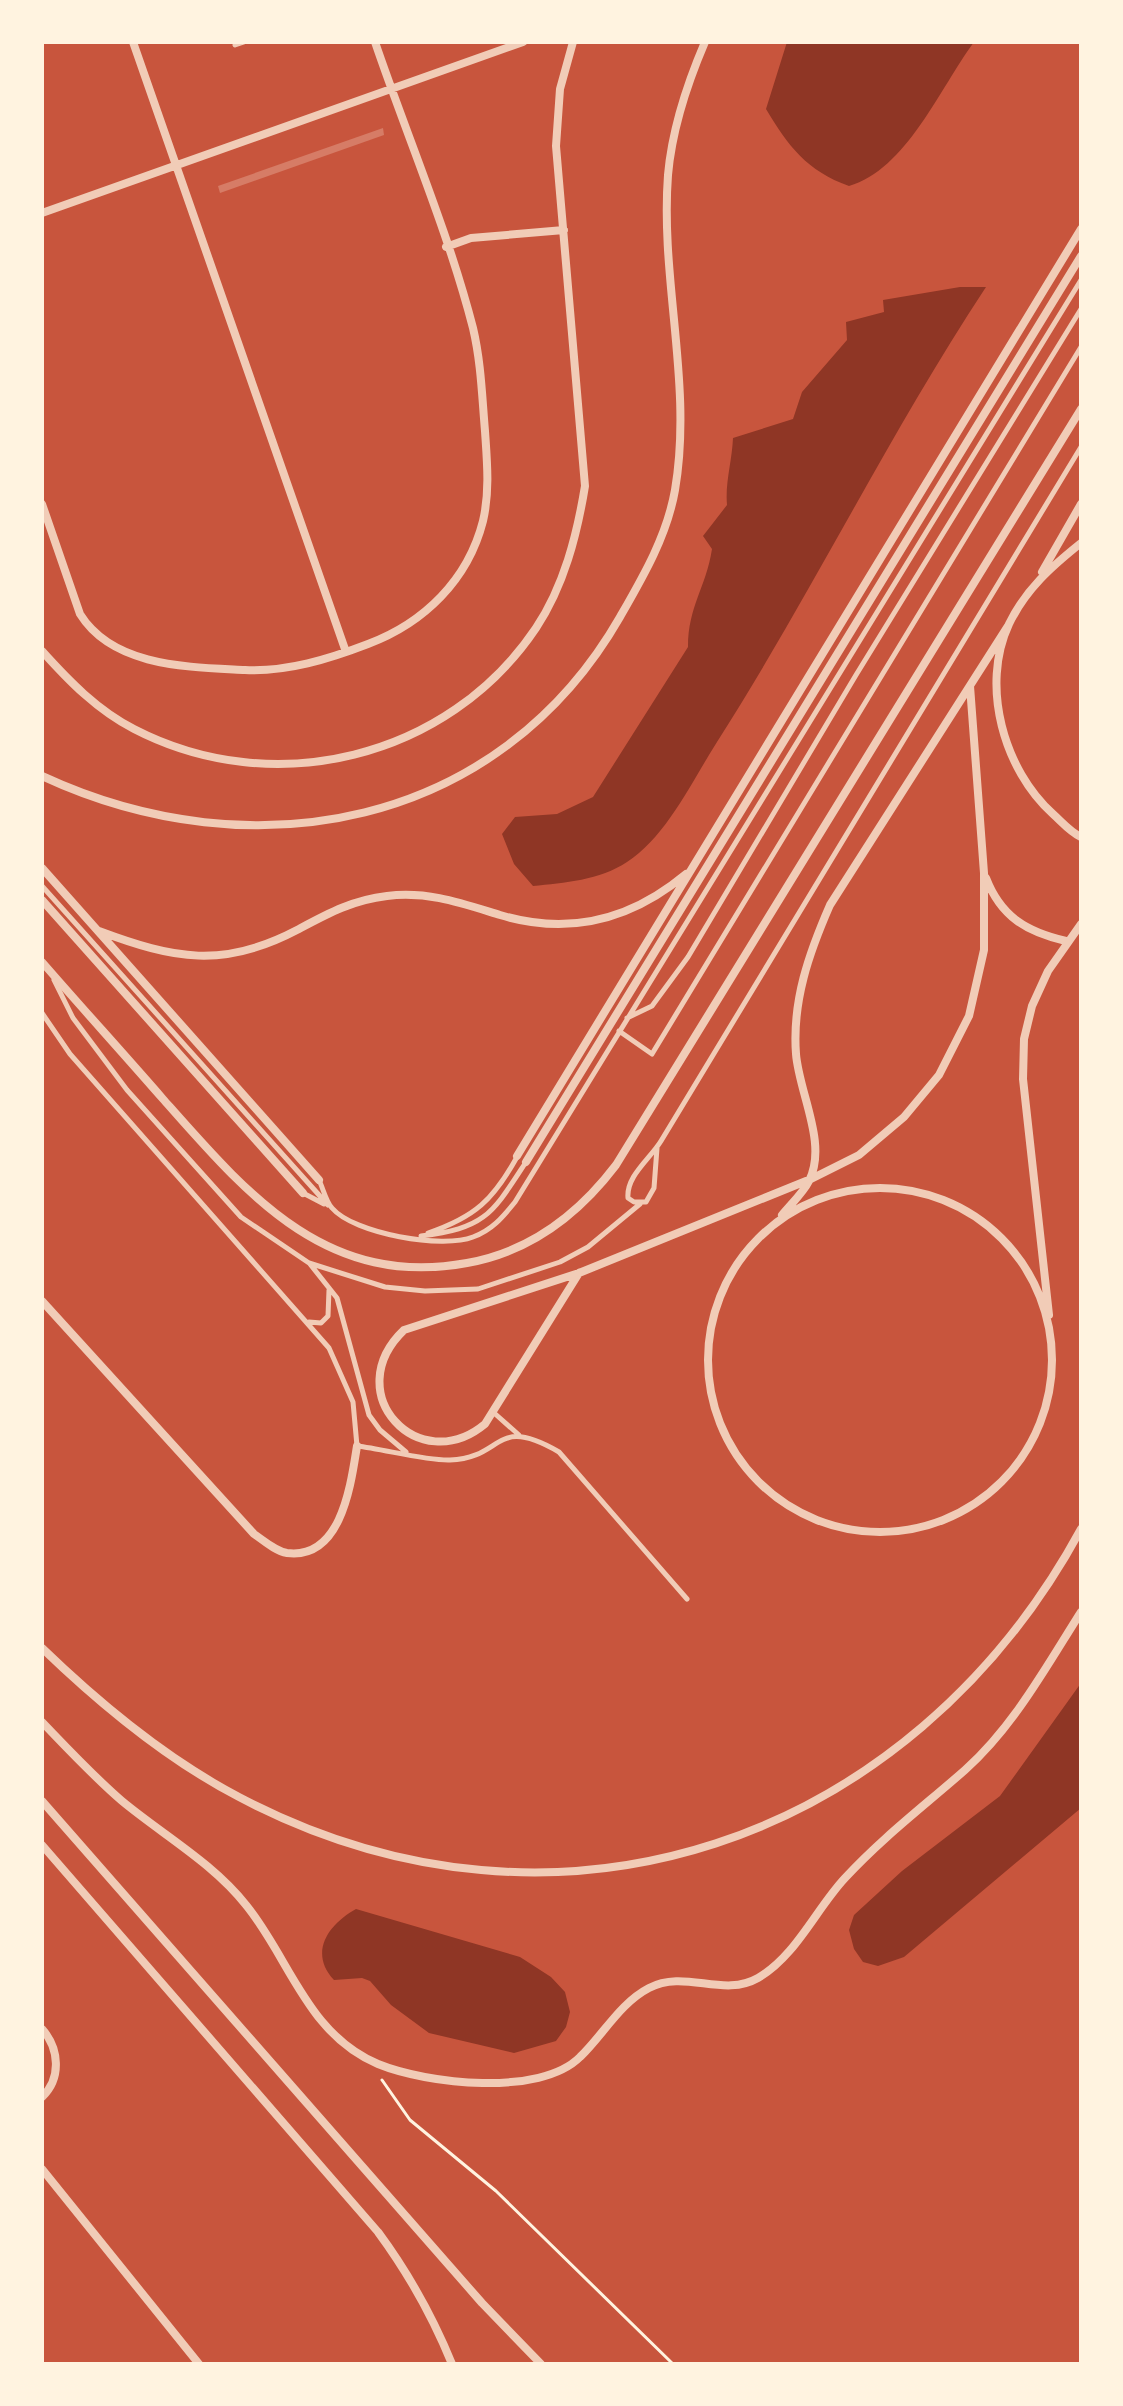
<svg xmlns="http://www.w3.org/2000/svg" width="1123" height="2406" viewBox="0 0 1123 2406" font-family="'Exo 2',sans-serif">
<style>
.water{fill:#8f3625}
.building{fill:#d67c66}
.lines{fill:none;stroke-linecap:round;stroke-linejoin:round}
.path{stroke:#fff3e0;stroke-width:3}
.service{stroke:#f1ccb7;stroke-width:5}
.minor{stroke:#f1ccb7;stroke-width:8}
</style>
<rect width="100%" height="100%" fill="#c8553d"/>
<path class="water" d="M 787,42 L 974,42 C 940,88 906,170 849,186 C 807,171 788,146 766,109 Z
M 960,287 L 986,287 C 889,434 812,593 717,742 C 692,781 667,836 627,862 C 600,880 564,883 533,886 L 514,864 L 502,834 L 515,817 L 557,814 L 593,797 L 688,647 C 688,606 706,588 712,549 L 703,536 L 727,505 C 725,483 732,461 733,438 L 793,419 L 802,392 L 847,340 L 846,322 L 884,312 L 883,300 Z
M 1081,1683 L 1081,1808 L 904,1957 L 878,1966 L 863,1962 L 854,1949 L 849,1930 L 854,1915 L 902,1871 L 1000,1796 Z
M 356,1909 L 520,1957 L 551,1977 L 565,1992 L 570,2012 L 566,2027 L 556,2041 L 514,2053 L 429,2033 L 391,2005 L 370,1981 L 362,1978 L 334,1980 C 308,1952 329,1924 356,1909 Z"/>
<path class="building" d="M 383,128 L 384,135 L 220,193 L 218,186 Z"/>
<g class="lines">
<path class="path" d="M 382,2080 L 410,2120 L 496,2191 L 673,2364"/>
<path class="service" d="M 235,45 L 244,42
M 42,886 L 328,1205
M 54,980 L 73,1018 L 127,1090 L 241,1217 L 309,1263 L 385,1287 L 425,1291 L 478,1289 L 560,1262 L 588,1247 L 640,1204
M 42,1013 L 70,1054 L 329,1348 L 353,1402 L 357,1446 C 383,1449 427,1461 450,1460 C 505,1458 493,1414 559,1452 L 687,1599
M 627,1018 L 652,1006 L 688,957 L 856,675 L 1081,309
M 619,1031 L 652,1054 L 1081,347
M 657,1148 L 654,1188 L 646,1202 L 634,1202 L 628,1198 C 626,1176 650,1159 661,1141 L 1081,447
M 319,1180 C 323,1188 326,1202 332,1208 C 354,1234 443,1249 473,1237 C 492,1230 502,1218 515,1202 L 1081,280
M 303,1193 L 324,1204
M 428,1233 C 475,1217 493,1200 517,1157
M 421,1236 C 486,1228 492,1214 526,1162
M 310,1264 L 337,1298 L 369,1415 L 380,1430 L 406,1452
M 309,1322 L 321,1323 L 328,1316 L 329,1290
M 493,1412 L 519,1435"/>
<path class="minor" d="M 133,42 L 346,652
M 42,213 L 523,42
M 446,247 L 471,238 L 564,230
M 42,504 L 80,614 C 113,667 188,667 245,670 C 287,672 329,659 368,644 C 424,623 468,580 483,521 C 490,491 487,461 485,431 C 482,396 481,362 473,328 C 448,231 407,136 375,42
M 1081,543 C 1051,567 1026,589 1009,624 C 980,686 1004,770 1053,814 C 1062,822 1070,832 1081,837
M 1042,572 L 1081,504
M 42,651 C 69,681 97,710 134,729 C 273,801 448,759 536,628 C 564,586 577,535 585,486 L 556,146 L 560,89 L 573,42
M 42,776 C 253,874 499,828 620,617 C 643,577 667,536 675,490 C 693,385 660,280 668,175 C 672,129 687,84 705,42
M 42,868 L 319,1180
M 986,878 C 1001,917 1027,932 1066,941
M 42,900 L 303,1193
M 99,931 C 174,959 223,969 297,930 C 327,914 352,900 387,896 C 428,891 461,903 500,915 C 570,936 631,920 686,874
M 42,962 C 82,1008 123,1053 163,1099 C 247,1194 326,1289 467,1263 C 529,1252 578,1215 616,1165 L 1081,409
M 517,1156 L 1081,229
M 526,1162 L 1081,256
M708 1360a172 172 0 1 1 344 0a172 172 0 1 1-344 0Z
M 782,1215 C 791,1204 803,1193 809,1181 C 828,1144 799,1093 796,1054 C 792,1001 809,953 830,905 L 1008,626
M 579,1273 L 485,1424 C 419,1479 338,1393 404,1330 L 579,1273 L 811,1179 L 859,1155 L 904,1117 L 939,1075 L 969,1016 L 984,950 L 984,873 L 970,686
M 42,1301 L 254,1534 C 263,1540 275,1551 287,1553 C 342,1560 351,1483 357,1446
M 1049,1315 L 1023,1079 L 1024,1039 L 1032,1006 L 1048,971 L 1081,924
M 42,1648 C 101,1705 166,1759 239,1797 C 558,1965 911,1842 1081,1529
M 42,1722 C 68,1749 94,1777 122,1801 C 163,1835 213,1863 246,1905 C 290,1959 307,2034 378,2064 C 427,2084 540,2097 580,2057 C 603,2035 620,2003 649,1988 C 685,1969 723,1998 758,1978 C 796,1956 816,1909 845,1878 C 883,1837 924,1806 965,1770 C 1014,1726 1046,1667 1081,1612
M 42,1801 L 482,2303 L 541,2364
M 42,1845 L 378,2232 C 409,2274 432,2315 452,2364
M 42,2029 C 59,2048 62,2078 42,2097
M 42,2169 L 199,2364"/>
</g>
<rect width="1123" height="2406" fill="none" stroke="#fff3e0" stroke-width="88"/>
</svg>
